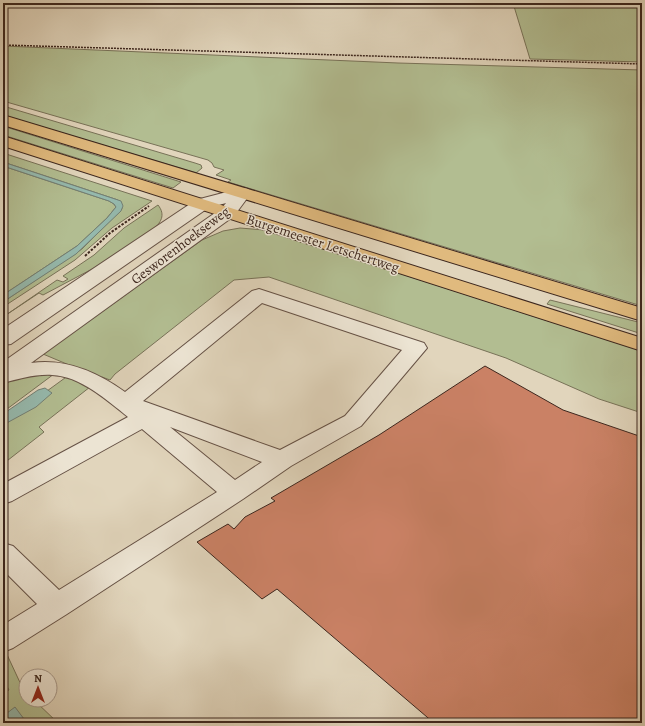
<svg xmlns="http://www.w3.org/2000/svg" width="645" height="726" viewBox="0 0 645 726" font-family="Alegreya,serif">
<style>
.green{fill:#b2bd91;stroke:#787258}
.water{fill:#95b9ad;stroke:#727f74}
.building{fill:#ca8165;stroke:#3d271e}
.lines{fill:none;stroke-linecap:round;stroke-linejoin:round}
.minor-casing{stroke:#665246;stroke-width:2}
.major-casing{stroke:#3d271e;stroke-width:2}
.path-far1{stroke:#3d271e;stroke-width:1.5;stroke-dasharray:2 1;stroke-linecap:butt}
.path{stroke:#3d271e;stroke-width:2;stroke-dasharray:2.5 1.5;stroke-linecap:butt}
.minor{fill:#ece4d3;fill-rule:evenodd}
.major{fill:#e0ba7e;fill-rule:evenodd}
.labels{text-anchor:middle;stroke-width:3;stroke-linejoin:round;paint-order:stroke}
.street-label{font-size:14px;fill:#3d271e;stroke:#ece4d3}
</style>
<rect width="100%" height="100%" fill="#e1d5bc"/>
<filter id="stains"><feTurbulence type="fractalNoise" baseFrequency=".005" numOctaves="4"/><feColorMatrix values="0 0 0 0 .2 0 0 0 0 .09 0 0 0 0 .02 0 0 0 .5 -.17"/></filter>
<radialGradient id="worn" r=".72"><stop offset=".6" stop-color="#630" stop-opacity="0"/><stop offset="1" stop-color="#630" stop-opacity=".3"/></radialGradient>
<path class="green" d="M 513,3 L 642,3 L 642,62 L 530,59 Z
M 3,46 L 398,63 L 642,70 L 642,306 L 228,182 L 231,180 L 216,175 L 224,170 L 214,167 L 212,163 L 208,160 L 3,101 Z
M 3,106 L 195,163 L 201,165 L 202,168 L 196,173 L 3,115 Z
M 3,126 L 181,182 L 173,188 L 3,135 Z
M 3,153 L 152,201 L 112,228 L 75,260 L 3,307 L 3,302 L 82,249 L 122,209 L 118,200 L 115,199 L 3,162 Z
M 3,166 L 109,201 L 114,204 L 116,207 L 107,218 L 77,246 L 3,295 Z
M 158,205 C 166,215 161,223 152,230 L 94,268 L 43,295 L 39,293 L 3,317 L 57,280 L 63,282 L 68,279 L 63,276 L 94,255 L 124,228 Z
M 240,228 L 264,230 L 283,236 L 642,351 L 642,413 L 599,399 L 506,358 L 269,277 L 234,280 L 115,374 L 110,380 L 102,377 L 100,378 L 43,354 L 202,240 L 223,231 Z
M 550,300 L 642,323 L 642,334 L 547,304 Z
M 54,374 L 3,412 L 3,384 L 21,376 Z
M 69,375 L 68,377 L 90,387 L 39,427 L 44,432 L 3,464 L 3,423 Z
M 3,646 L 23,689 L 26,692 L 26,700 L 34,700 L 58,723 L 27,723 L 15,708 L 3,716 L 3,694 L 9,690 L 3,679 Z"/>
<path class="water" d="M 3,162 L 115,199 L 121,201 L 123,206 L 121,211 L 76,254 L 3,302 L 3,295 L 77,246 L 107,218 L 116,207 L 114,204 L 109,201 L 3,166 Z
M 45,388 L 52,393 L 36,407 L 3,425 L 3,414 L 38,390 Z
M 15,707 L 27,723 L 8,723 L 3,716 Z"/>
<path class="building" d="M 485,366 L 563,410 L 642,437 L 642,723 L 434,723 L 277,589 L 262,599 L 197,542 L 228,524 L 234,529 L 245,517 L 275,501 L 271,498 L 379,435 Z"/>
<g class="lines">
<g class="minor-casing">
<path id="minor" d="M 242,188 L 248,189 L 251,193 L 234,216 L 31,363 C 66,358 97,372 125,392 L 252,291 L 259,289 L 424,343 L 427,348 L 361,426 L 291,466 L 243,499 L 67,614 L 13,648 L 3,652 L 3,625 L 37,604 L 3,570 L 3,543 L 13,546 L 59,590 L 217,492 L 142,429 L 12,501 L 3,504 L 3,484 L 128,417 C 107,400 80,376 52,375 C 35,374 19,379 3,383 L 3,362 L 222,208 L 226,203 L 208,208 L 11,344 L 3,345 L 3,329 L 196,200 ZM 262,303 L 402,350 L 345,416 L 280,450 L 143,401 ZM 170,427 L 262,462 L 235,480 Z"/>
</g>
<g class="major-casing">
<path id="major" d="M 3,115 L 642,308 L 642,321 L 3,125 Z
M 3,136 L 642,338 L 642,351 L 3,146 Z"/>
</g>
<path class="path-far1" d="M 3,45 L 642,64"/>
<path class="path" d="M 85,256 L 110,233 L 149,206"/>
<use href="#minor" class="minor"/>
<use href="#major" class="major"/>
</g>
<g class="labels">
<g class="street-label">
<text transform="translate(323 243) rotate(18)" y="5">Burgemeester Letschertweg</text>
<text transform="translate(180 245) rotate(-37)" y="5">Gesworenhoekseweg</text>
</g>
</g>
<rect width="645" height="726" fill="none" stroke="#e1d5bc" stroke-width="16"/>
<rect x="4" y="4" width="637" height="718" fill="none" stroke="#3d271e" stroke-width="2"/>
<rect x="8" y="8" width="629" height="710" fill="none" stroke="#3d271e"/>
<g transform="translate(38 688)"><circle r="19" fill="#ece4d3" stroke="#a6988b"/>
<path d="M0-3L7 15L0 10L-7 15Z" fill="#8f2418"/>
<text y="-6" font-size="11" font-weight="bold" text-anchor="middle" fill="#3d271e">N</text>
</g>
<rect width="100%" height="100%" filter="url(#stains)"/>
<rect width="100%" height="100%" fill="url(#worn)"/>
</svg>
